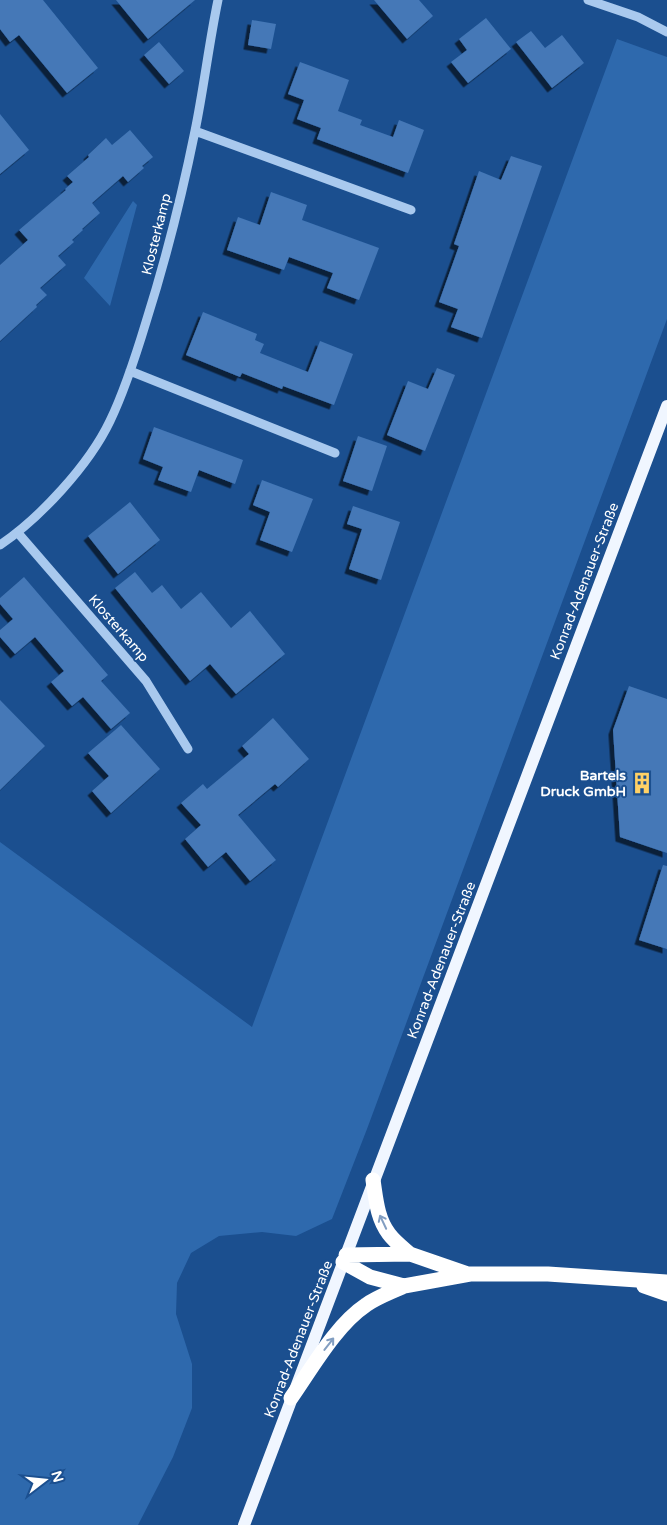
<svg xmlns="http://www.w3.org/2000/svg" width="667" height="1525" viewBox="0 0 667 1525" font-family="'Varela Round',sans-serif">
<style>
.green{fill:#2e69ad}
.building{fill:#4478b7;filter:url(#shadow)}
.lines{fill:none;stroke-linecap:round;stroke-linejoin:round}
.minor{stroke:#a9c9ee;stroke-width:9}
.major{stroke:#f0f6ff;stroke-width:12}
.highway{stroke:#fff;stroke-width:15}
.oneway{stroke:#829ec1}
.labels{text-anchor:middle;stroke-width:4;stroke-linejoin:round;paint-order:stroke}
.street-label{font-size:14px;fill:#fff;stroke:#1b4f8f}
.poi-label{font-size:14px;font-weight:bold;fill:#fff;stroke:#1b4f8f;text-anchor:end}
</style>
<defs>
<filter id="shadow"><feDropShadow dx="-4.5" dy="4.5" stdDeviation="0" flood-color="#0009"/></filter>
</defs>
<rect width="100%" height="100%" fill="#1b4f8f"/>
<path class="green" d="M 617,39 L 667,57 L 667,319 L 367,1129 L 332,1219 L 296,1236 L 262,1232 L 219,1236 L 191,1253 L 177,1283 L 176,1314 L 192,1364 L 192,1408 L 173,1457 L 138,1525 L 0,1525 L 0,842 L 252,1027 Z
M 133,201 L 137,205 L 110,306 L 84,278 Z"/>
<path class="building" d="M 0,0 L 43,0 L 98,68 L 67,93 L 19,35 L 10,42 L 0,29 Z
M 116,0 L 195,0 L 148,39 Z
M 374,0 L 419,0 L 433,16 L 407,39 Z
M 486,18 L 511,49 L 468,83 L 451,62 L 467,50 L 459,39 Z
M 252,20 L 276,24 L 271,49 L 248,45 Z
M 531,31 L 545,48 L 562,35 L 584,63 L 552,88 L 516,42 Z
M 159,42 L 184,71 L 169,84 L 144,55 Z
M 300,62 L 349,80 L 338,111 L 362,120 L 360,125 L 393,137 L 399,120 L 424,130 L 408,173 L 317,139 L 321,128 L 297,119 L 304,100 L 288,94 Z
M 0,114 L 29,150 L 0,174 Z
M 130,130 L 153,157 L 142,166 L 144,168 L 128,182 L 123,176 L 92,203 L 100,213 L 82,229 L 83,230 L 72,240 L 74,242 L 58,256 L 66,265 L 40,288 L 47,295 L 36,305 L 37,307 L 0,341 L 0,265 L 28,240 L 19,230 L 66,190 L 65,189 L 73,182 L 67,176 L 89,157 L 88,155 L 106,138 L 112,145 Z
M 511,156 L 542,166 L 482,338 L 451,327 L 458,309 L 439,302 L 459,246 L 454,244 L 479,171 L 501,180 Z
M 271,192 L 307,205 L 302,220 L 379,248 L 359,300 L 327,288 L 333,273 L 289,257 L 284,270 L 227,250 L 238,217 L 260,225 Z
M 203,312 L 257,334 L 255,340 L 264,344 L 260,353 L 308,372 L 320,341 L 353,354 L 334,405 L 283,386 L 282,389 L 242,373 L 240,377 L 186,355 Z
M 437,368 L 455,375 L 425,451 L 387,435 L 408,381 L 428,389 Z
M 154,427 L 243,460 L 235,484 L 199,470 L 191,492 L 158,480 L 163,467 L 143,459 Z
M 358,436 L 387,446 L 372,491 L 343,481 Z
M 262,480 L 313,499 L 292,552 L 260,540 L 270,512 L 253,505 Z
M 130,502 L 160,540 L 118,574 L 88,536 Z
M 353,506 L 400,522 L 381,580 L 349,569 L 362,529 L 347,524 Z
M 135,572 L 152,593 L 162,585 L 181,609 L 201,592 L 231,628 L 250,611 L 285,654 L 236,694 L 210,664 L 190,681 L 115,588 Z
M 24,577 L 108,675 L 101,681 L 130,713 L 111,729 L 83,697 L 72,706 L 51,682 L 64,671 L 35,637 L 15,654 L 0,637 L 0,630 L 13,619 L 0,604 L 0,598 Z
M 629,686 L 667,699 L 667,853 L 620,837 L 613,730 Z
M 0,700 L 45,746 L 0,790 Z
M 273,718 L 309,759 L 278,787 L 275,784 L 238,815 L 276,860 L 250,881 L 226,852 L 208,867 L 185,839 L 201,825 L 181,803 L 203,784 L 207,789 L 249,754 L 242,746 Z
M 121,725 L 160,769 L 111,813 L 92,791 L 109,776 L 88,753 Z
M 663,865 L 667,866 L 667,949 L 639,940 Z"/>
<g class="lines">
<path class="minor" d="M 588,0 L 638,17 L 667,32
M 195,131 L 411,210
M 130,371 L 335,453
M 18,533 L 146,681 L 188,749
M 0,545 C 40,518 89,465 110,421 C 125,390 136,355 146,322 C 166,259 182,195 195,131 C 204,87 209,43 218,0"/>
<path class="major" d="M 244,1525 L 667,406"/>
<path class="highway" d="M 373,1180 C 376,1199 377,1218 389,1234 C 395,1242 403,1248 410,1254
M 346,1255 L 410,1254 L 468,1274
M 343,1262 L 370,1277 L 404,1286 L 470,1274 L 548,1274 L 667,1282
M 644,1286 L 667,1294
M 291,1398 C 312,1368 336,1325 366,1305 C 377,1297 392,1292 404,1286"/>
</g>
<defs><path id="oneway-shaft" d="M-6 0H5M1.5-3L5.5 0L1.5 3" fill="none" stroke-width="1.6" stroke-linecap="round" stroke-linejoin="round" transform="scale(1.25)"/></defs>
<g class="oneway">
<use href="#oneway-shaft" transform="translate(383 1222) rotate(-115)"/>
<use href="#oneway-shaft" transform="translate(329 1344) rotate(-52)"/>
</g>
<defs>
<g id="building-bare" transform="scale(1.725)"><path d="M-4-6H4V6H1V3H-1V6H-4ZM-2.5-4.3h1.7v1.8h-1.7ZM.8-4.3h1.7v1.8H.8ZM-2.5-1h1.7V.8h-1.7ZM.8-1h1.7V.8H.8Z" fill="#ffd166" stroke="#1b4f8f" stroke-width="2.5" paint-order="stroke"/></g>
</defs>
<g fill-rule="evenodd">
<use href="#building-bare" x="642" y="783"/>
</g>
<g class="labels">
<g class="street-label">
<text transform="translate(156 234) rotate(-76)" y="5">Klosterkamp</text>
<text transform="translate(584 581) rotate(-69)" y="5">Konrad-Adenauer-Straße</text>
<text transform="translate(119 628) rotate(49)" y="5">Klosterkamp</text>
<text transform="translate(441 960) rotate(-69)" y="5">Konrad-Adenauer-Straße</text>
<text transform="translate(298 1339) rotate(-69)" y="5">Konrad-Adenauer-Straße</text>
</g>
<g class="poi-label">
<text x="626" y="780">Bartels<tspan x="626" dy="16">Druck GmbH</tspan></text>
</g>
</g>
<g transform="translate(45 1480) rotate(74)" stroke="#1b4f8f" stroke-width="4" paint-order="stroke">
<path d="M0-4L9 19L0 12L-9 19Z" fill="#ffffff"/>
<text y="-8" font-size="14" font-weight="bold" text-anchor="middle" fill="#ffffff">N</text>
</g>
</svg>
